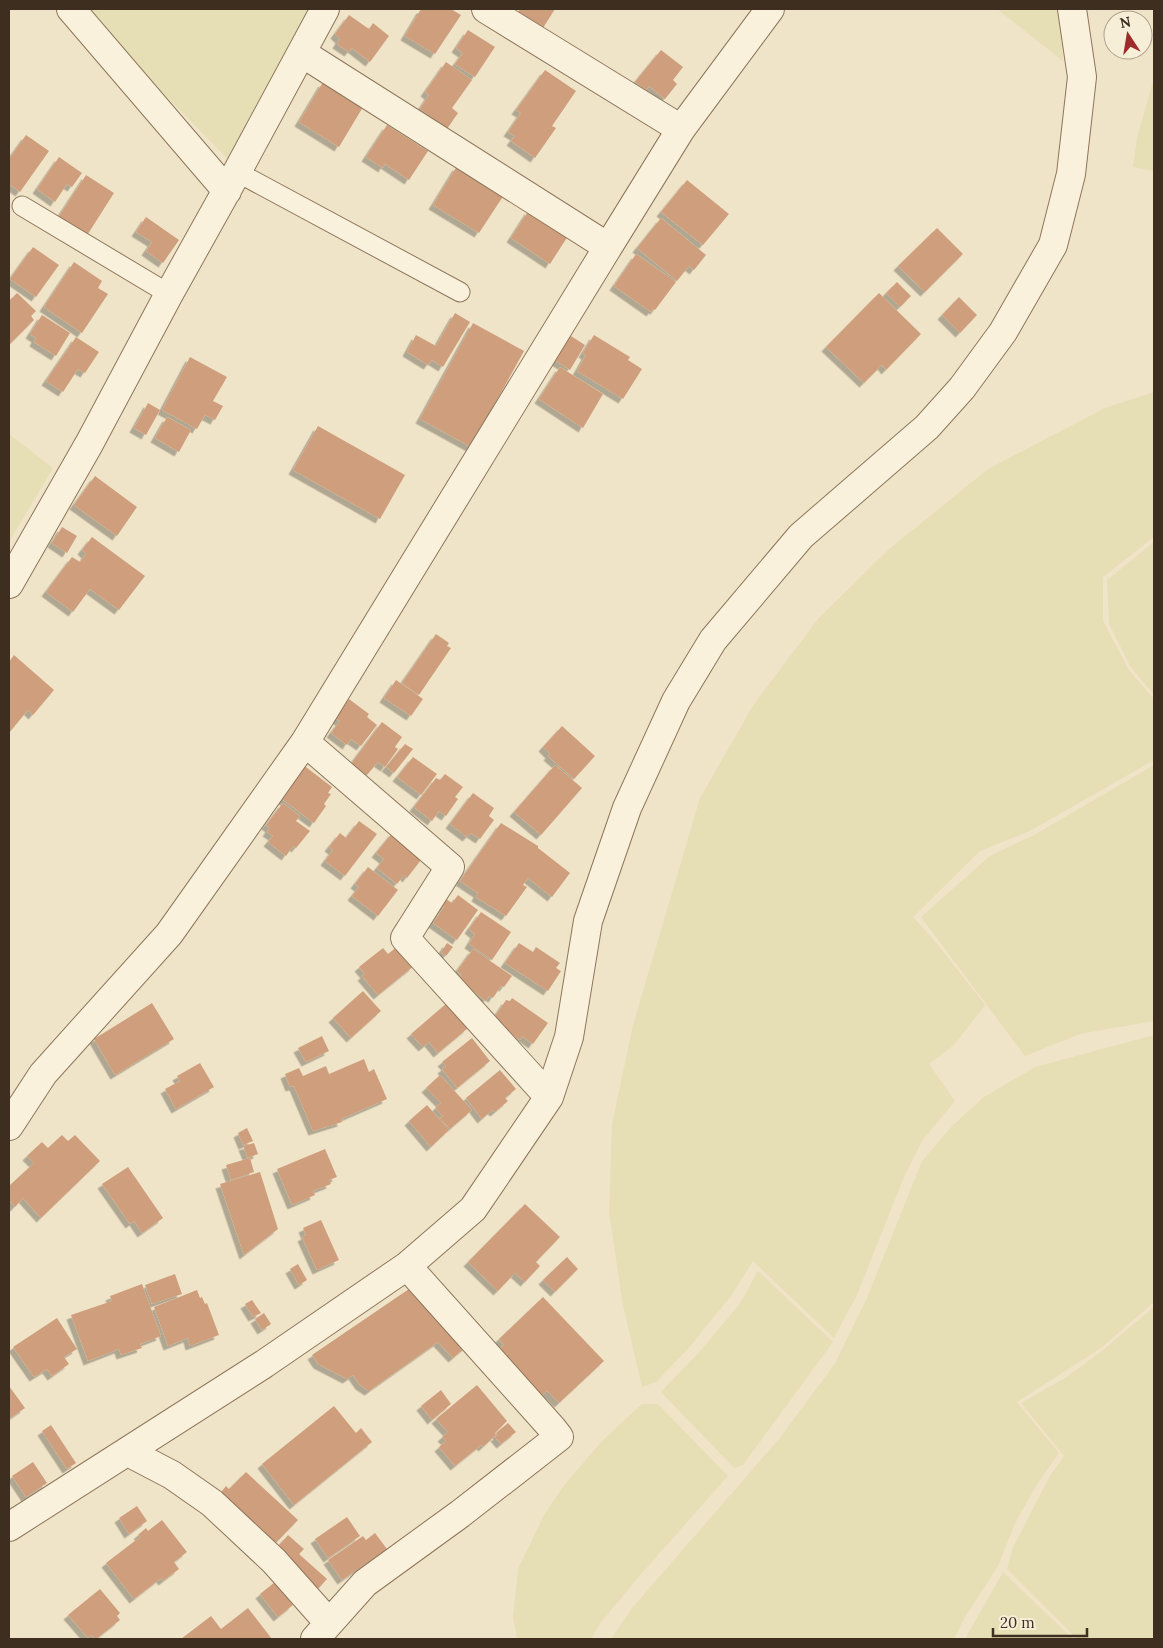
<svg xmlns="http://www.w3.org/2000/svg" width="1163" height="1648" viewBox="0 0 1163 1648" font-family="Lora,serif">
<style>
.farmland{fill:#e6deb5}
.building{fill:#cf9f7d;filter:url(#shadow)}
.lines{fill:none;stroke-linecap:round;stroke-linejoin:round}
.lane-casing{stroke:#8d765c;stroke-width:21}
.street-casing{stroke:#8d765c;stroke-width:30}
.lane{stroke:#faf1dc;stroke-width:19}
.street{stroke:#faf1dc;stroke-width:28}
</style>
<defs>
<filter id="shadow"><feDropShadow dx="-4.5" dy="4.5" stdDeviation="0" flood-color="#0004"/></filter>
</defs>
<rect width="100%" height="100%" fill="#f0e4c8"/>
<path class="farmland" d="M 85,9 L 309,9 L 228,159 L 116,45 Z
M 997,9 L 1059,9 L 1063,61 Z
M 1154,82 L 1154,171 L 1133,167 L 1137,138 L 1152,85 Z
M 1154,392 L 1154,537 L 1103,577 L 1103,621 L 1129,670 L 1154,699 L 1154,760 L 1030,831 L 980,851 L 913,917 L 939,946 L 985,1005 L 954,1045 L 929,1064 L 955,1101 L 922,1141 L 904,1177 L 857,1295 L 834,1338 L 753,1261 L 731,1296 L 687,1350 L 656,1382 L 642,1387 L 623,1305 L 609,1213 L 612,1124 L 633,1025 L 700,798 L 754,704 L 818,619 L 888,550 L 988,469 L 1105,408 Z
M 9,434 L 53,468 L 9,542 Z
M 1154,542 L 1154,695 L 1130,666 L 1109,624 L 1107,580 Z
M 1154,765 L 1154,1021 L 1080,1034 L 1025,1056 L 921,917 L 990,856 L 1036,834 Z
M 1154,1035 L 1154,1302 L 1101,1348 L 1017,1402 L 1059,1453 L 1038,1483 L 1016,1521 L 998,1566 L 965,1617 L 954,1639 L 611,1639 L 632,1608 L 779,1439 L 834,1365 L 867,1298 L 922,1161 L 953,1125 L 984,1097 L 1035,1067 Z
M 758,1271 L 833,1342 L 743,1465 L 734,1468 L 661,1392 L 702,1349 L 739,1305 Z
M 1154,1307 L 1154,1639 L 1077,1639 L 1007,1569 L 1013,1547 L 1051,1474 L 1064,1456 L 1021,1403 L 1065,1378 L 1103,1350 Z
M 642,1404 L 658,1404 L 728,1476 L 642,1573 L 599,1625 L 591,1639 L 517,1639 L 513,1617 L 518,1569 L 544,1515 L 562,1488 L 602,1441 Z
M 1003,1572 L 1073,1639 L 965,1639 Z"/>
<path class="building" d="M 421,9 L 451,9 L 461,15 L 435,54 L 405,36 Z
M 520,9 L 555,9 L 543,28 L 518,12 Z
M 349,15 L 369,29 L 373,23 L 389,36 L 370,62 L 352,48 L 349,52 L 337,44 L 340,39 L 335,34 Z
M 468,30 L 495,47 L 475,77 L 455,64 L 463,53 L 456,48 Z
M 661,50 L 683,67 L 673,80 L 677,84 L 665,99 L 649,86 L 646,90 L 635,82 Z
M 446,62 L 472,80 L 452,108 L 458,113 L 447,129 L 420,109 L 429,95 L 425,92 Z
M 545,70 L 576,91 L 552,126 L 556,128 L 535,158 L 511,141 L 515,136 L 508,132 L 521,113 L 516,110 Z
M 323,82 L 363,107 L 339,147 L 299,122 Z
M 387,125 L 428,151 L 409,180 L 385,164 L 383,168 L 366,157 Z
M 26,135 L 49,151 L 20,192 L 9,184 L 9,159 Z
M 59,157 L 82,173 L 72,187 L 67,184 L 55,202 L 37,189 Z
M 457,166 L 504,195 L 479,233 L 433,205 Z
M 86,175 L 114,193 L 86,237 L 58,218 Z
M 687,180 L 729,214 L 703,245 L 661,212 Z
M 529,210 L 568,236 L 550,264 L 511,238 Z
M 146,217 L 179,240 L 163,263 L 146,251 L 152,242 L 136,232 Z
M 661,218 L 706,255 L 694,270 L 689,266 L 677,281 L 637,248 Z
M 937,228 L 963,254 L 925,292 L 898,266 Z
M 33,247 L 59,265 L 36,297 L 10,279 Z
M 636,254 L 676,282 L 655,310 L 653,309 L 651,312 L 614,286 Z
M 74,262 L 102,281 L 98,288 L 108,294 L 82,333 L 44,307 Z
M 897,282 L 911,296 L 900,307 L 886,293 Z
M 17,293 L 36,311 L 31,316 L 34,320 L 9,345 L 9,301 Z
M 879,293 L 921,334 L 886,370 L 882,365 L 864,383 L 826,347 Z
M 959,297 L 977,315 L 960,333 L 942,315 Z
M 455,313 L 470,322 L 443,367 L 432,360 L 428,365 L 407,352 L 416,335 L 436,346 Z
M 42,315 L 70,333 L 56,356 L 34,342 L 36,338 L 30,334 Z
M 473,323 L 524,351 L 471,447 L 420,419 Z
M 563,331 L 585,345 L 570,370 L 550,357 Z
M 594,335 L 630,357 L 628,360 L 642,369 L 623,399 L 577,371 L 586,355 L 583,353 Z
M 76,337 L 99,352 L 85,373 L 78,369 L 63,392 L 46,381 Z
M 190,357 L 227,377 L 213,401 L 223,406 L 215,420 L 205,415 L 197,429 L 162,410 Z
M 560,367 L 603,394 L 583,428 L 539,399 Z
M 148,403 L 160,410 L 146,435 L 134,428 Z
M 167,417 L 191,430 L 179,452 L 155,438 Z
M 318,426 L 405,475 L 380,519 L 293,470 Z
M 95,476 L 137,507 L 117,536 L 74,505 Z
M 62,527 L 77,536 L 67,553 L 52,543 Z
M 92,537 L 145,576 L 119,610 L 90,589 L 73,612 L 46,592 L 72,557 L 80,562 L 86,554 L 82,550 Z
M 436,634 L 449,643 L 447,646 L 451,648 L 419,695 L 402,683 Z
M 14,655 L 54,690 L 33,715 L 28,710 L 9,733 L 9,662 Z
M 396,680 L 423,699 L 411,716 L 384,698 Z
M 349,699 L 369,714 L 367,717 L 377,725 L 361,746 L 351,739 L 347,745 L 331,733 L 340,721 L 335,718 Z
M 382,722 L 402,737 L 395,747 L 398,749 L 385,767 L 378,762 L 367,775 L 351,764 Z
M 562,726 L 595,756 L 574,779 L 548,756 L 550,754 L 543,747 Z
M 405,744 L 413,749 L 394,773 L 386,767 Z
M 413,757 L 437,774 L 421,795 L 397,777 Z
M 302,764 L 332,787 L 328,793 L 331,794 L 324,804 L 326,806 L 314,823 L 278,796 Z
M 555,765 L 582,788 L 541,835 L 514,812 Z
M 445,774 L 463,787 L 455,797 L 458,799 L 446,816 L 439,811 L 432,821 L 414,807 L 436,778 L 440,780 Z
M 473,793 L 494,808 L 489,816 L 494,820 L 480,839 L 471,833 L 467,837 L 450,824 Z
M 283,803 L 300,816 L 296,821 L 310,831 L 296,848 L 293,846 L 286,856 L 268,842 L 273,836 L 267,832 L 270,828 L 266,825 Z
M 359,821 L 377,834 L 345,876 L 325,861 L 333,850 L 329,847 L 340,833 L 346,838 Z
M 501,823 L 538,846 L 538,848 L 570,873 L 552,897 L 528,878 L 523,885 L 527,887 L 506,916 L 476,897 L 478,893 L 460,881 Z
M 393,832 L 414,848 L 411,852 L 421,860 L 407,878 L 404,875 L 397,884 L 377,868 L 384,859 L 376,853 Z
M 368,867 L 398,890 L 378,916 L 352,896 L 359,887 L 355,884 Z
M 458,895 L 478,910 L 457,940 L 433,923 L 444,907 L 441,905 L 446,899 L 452,903 Z
M 481,912 L 511,932 L 492,960 L 469,944 L 475,934 L 469,929 Z
M 447,943 L 453,947 L 446,956 L 441,952 Z
M 519,943 L 533,952 L 536,947 L 560,963 L 556,968 L 561,971 L 548,991 L 505,963 Z
M 398,946 L 414,966 L 378,995 L 362,976 L 365,974 L 359,967 L 383,948 L 388,954 Z
M 473,949 L 512,976 L 504,987 L 501,986 L 493,998 L 489,996 L 486,1001 L 459,980 L 461,974 L 457,971 Z
M 363,991 L 381,1011 L 351,1038 L 333,1018 Z
M 512,998 L 548,1023 L 533,1044 L 522,1036 L 520,1040 L 503,1029 L 505,1025 L 494,1018 L 506,1000 L 510,1001 Z
M 152,1003 L 174,1039 L 115,1075 L 94,1039 Z
M 447,1003 L 468,1028 L 438,1053 L 429,1042 L 423,1047 L 411,1034 Z
M 322,1036 L 329,1051 L 306,1062 L 298,1048 Z
M 472,1038 L 490,1061 L 457,1088 L 442,1069 L 446,1066 L 442,1062 Z
M 364,1059 L 369,1072 L 374,1069 L 387,1099 L 341,1119 L 342,1122 L 313,1131 L 294,1086 L 290,1087 L 285,1074 L 299,1068 L 303,1076 L 326,1066 L 329,1074 Z
M 200,1063 L 214,1087 L 176,1109 L 165,1089 L 180,1081 L 177,1076 Z
M 500,1070 L 516,1089 L 505,1098 L 508,1101 L 495,1112 L 492,1110 L 482,1119 L 466,1098 Z
M 440,1075 L 472,1110 L 450,1129 L 440,1118 L 443,1116 L 435,1108 L 441,1103 L 426,1088 Z
M 427,1105 L 449,1130 L 431,1147 L 409,1121 Z
M 247,1128 L 253,1141 L 243,1145 L 238,1133 Z
M 62,1135 L 68,1141 L 75,1135 L 100,1161 L 41,1218 L 23,1198 L 15,1207 L 9,1200 L 9,1186 L 34,1163 L 27,1156 L 42,1142 L 48,1148 Z
M 254,1143 L 258,1154 L 248,1158 L 243,1146 Z
M 325,1149 L 337,1177 L 329,1180 L 331,1184 L 313,1191 L 315,1195 L 292,1205 L 277,1169 Z
M 250,1158 L 254,1172 L 231,1180 L 226,1165 Z
M 128,1167 L 163,1218 L 142,1233 L 134,1221 L 130,1224 L 102,1184 Z
M 260,1172 L 278,1229 L 244,1255 L 220,1184 Z
M 525,1204 L 560,1237 L 536,1262 L 540,1266 L 525,1282 L 515,1273 L 498,1291 L 468,1262 Z
M 321,1220 L 339,1260 L 317,1270 L 302,1237 L 306,1235 L 303,1228 Z
M 567,1257 L 578,1269 L 555,1292 L 543,1280 Z
M 298,1264 L 307,1280 L 299,1285 L 290,1269 Z
M 175,1274 L 182,1294 L 152,1304 L 145,1285 Z
M 142,1284 L 161,1336 L 140,1344 L 142,1348 L 121,1355 L 119,1349 L 88,1361 L 71,1315 L 112,1301 L 110,1296 Z
M 409,1289 L 413,1295 L 420,1290 L 467,1346 L 453,1358 L 438,1342 L 369,1391 L 360,1385 L 353,1375 L 347,1379 L 318,1364 L 312,1355 Z
M 197,1290 L 200,1298 L 202,1297 L 205,1304 L 207,1303 L 219,1335 L 190,1346 L 188,1338 L 168,1346 L 154,1307 Z
M 543,1297 L 604,1361 L 559,1403 L 547,1391 L 541,1397 L 496,1351 L 504,1345 L 499,1339 Z
M 252,1300 L 261,1313 L 253,1317 L 245,1304 Z
M 264,1313 L 271,1324 L 262,1330 L 255,1319 Z
M 57,1318 L 77,1349 L 64,1357 L 69,1364 L 52,1376 L 47,1369 L 34,1377 L 13,1347 Z
M 477,1385 L 507,1421 L 495,1433 L 496,1435 L 483,1447 L 481,1445 L 455,1466 L 439,1447 L 446,1441 L 442,1437 L 448,1432 L 436,1419 Z
M 9,1386 L 25,1408 L 9,1419 Z
M 441,1390 L 451,1404 L 432,1420 L 421,1406 Z
M 334,1406 L 356,1433 L 361,1428 L 372,1442 L 294,1505 L 262,1464 Z
M 508,1423 L 516,1432 L 501,1444 L 495,1437 L 498,1435 L 496,1433 Z
M 51,1425 L 76,1463 L 67,1469 L 42,1431 Z
M 33,1462 L 47,1483 L 26,1497 L 12,1476 Z
M 246,1472 L 298,1520 L 272,1547 L 218,1496 L 226,1486 L 229,1489 Z
M 137,1506 L 147,1521 L 129,1534 L 119,1518 Z
M 347,1517 L 360,1536 L 328,1558 L 315,1539 Z
M 162,1520 L 187,1552 L 174,1562 L 179,1569 L 163,1581 L 161,1578 L 134,1599 L 106,1563 L 140,1537 L 138,1535 L 146,1528 L 148,1531 Z
M 375,1533 L 387,1549 L 342,1580 L 328,1560 L 363,1536 L 366,1540 Z
M 288,1535 L 304,1549 L 299,1554 L 327,1579 L 316,1591 L 274,1551 Z
M 275,1582 L 293,1605 L 278,1617 L 260,1594 Z
M 100,1589 L 120,1613 L 117,1616 L 120,1620 L 96,1639 L 91,1635 L 88,1638 L 68,1615 Z
M 248,1608 L 272,1639 L 181,1639 L 211,1616 L 221,1629 Z"/>
<g class="lines">
<g class="lane-casing">
<path id="lane" d="M 237,172 L 460,292
M 22,206 L 169,294"/>
</g>
<g class="street-casing">
<path id="street" d="M 71,9 L 227,191
M 486,9 L 681,129
M 302,53 L 608,247 L 681,129 L 770,9
M 9,584 L 89,444 L 169,294 L 237,172 L 325,9
M 549,1097 L 405,938 L 450,867 L 305,742 L 608,247
M 9,1126 L 43,1074 L 169,934 L 305,742
M 128,1452 L 172,1475 L 212,1503 L 274,1561 L 329,1623
M 9,1527 L 264,1364 L 407,1266 L 473,1209 L 549,1097 L 569,1037 L 588,921 L 627,808 L 676,701 L 713,640 L 801,536 L 927,427 L 962,388 L 1003,332 L 1053,245 L 1071,174 L 1082,77 L 1072,9
M 315,1639 L 365,1583 L 460,1514 L 559,1437 L 552,1428 L 407,1266"/>
</g>
<use href="#lane" class="lane"/>
<use href="#street" class="street"/>
</g>
<rect width="1163" height="1648" fill="none" stroke="#3d2e20" stroke-width="20"/>
<g transform="translate(1128 35) rotate(348)"><circle r="24" fill="#f7eed8" stroke="#ada18e"/>
<path d="M0-4L9 19L0 12L-9 19Z" fill="#9e2a2b"/>
<text y="-8" font-size="14" font-weight="bold" text-anchor="middle" fill="#3d2e20">N</text>
</g>
<path d="M993 1628v8h94v-8" fill="none" stroke="#3d2e20" stroke-width="2.5"/>
<text x="1000" y="1628" font-size="15" fill="#3d2e20" stroke="#f7eed8" stroke-width="4" paint-order="stroke">20 m</text>
</svg>
